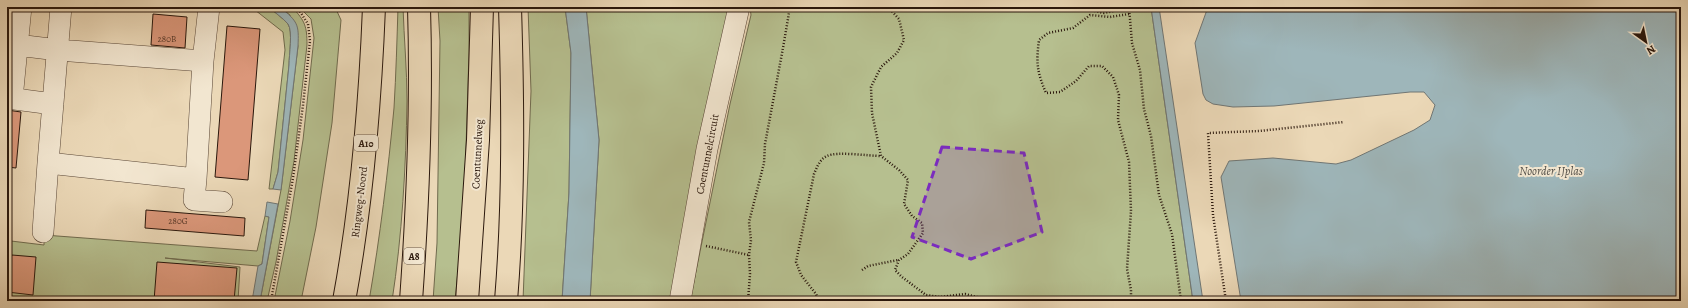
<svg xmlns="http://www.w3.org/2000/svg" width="1688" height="308" viewBox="0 0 1688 308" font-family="Alegreya,serif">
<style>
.green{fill:#b6bf8f;stroke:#706b4e}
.water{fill:#9eb6ba;stroke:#707674}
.building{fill:#db977a;stroke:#2a170c}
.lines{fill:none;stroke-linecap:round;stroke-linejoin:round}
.minor-casing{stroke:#5a4737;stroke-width:22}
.highway-casing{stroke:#2a170c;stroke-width:24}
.path{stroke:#2a170c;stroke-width:2.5;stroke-dasharray:1 2;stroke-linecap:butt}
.minor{stroke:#f2e6d0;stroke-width:21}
.highway{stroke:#ebd8b7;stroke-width:22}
.marked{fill:#7b2cbf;fill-opacity:0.2;stroke:#7b2cbf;stroke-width:3;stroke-dasharray:8 5;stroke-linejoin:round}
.labels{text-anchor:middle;stroke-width:4;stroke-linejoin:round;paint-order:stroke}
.number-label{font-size:9px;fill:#563728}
.shield{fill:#f2e6d0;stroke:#665547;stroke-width:1}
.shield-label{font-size:10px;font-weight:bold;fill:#2a170c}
.street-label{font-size:11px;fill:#2a170c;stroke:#f2e6d0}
.water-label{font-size:12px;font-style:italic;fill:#534f49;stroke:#f2e6d0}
</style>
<rect width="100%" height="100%" fill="#ebd8b7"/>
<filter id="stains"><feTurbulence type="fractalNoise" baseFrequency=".005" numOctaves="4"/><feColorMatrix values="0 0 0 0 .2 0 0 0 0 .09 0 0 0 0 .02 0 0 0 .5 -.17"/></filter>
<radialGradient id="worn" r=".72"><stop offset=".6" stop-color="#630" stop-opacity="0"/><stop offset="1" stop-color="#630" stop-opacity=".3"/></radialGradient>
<path class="green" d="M 258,7 L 269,7 C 275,13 283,18 288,24 C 293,31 289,55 289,65 L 278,172 L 273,189 L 269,189 L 285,50 L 283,32 L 255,10 Z
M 280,7 L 292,7 C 305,21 307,26 307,45 L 294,161 L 276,262 L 267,301 L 260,301 L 281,190 L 298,46 L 290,15 Z
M 299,7 L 335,7 L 341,20 L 332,123 L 316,227 L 301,301 L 274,301 L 290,221 L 303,140 L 314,38 L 311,19 Z
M 398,7 L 403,7 C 404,38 407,70 407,101 C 406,166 402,237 392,301 L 369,301 C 380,237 388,172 394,108 C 396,74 397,40 398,7 Z
M 438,7 L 469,7 L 469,52 L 464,210 L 455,301 L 433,301 L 437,243 L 440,41 Z
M 528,7 L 565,7 L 571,53 L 569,193 L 562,301 L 523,301 L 531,91 Z
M 586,7 L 730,7 L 673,301 L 590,301 L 599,140 Z
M 750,7 L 1151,7 L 1193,301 L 690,301 L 730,104 L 751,15 Z
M 265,216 L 269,217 L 262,264 L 258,266 L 165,258 L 240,267 L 238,301 L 9,301 L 11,241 L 44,245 L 44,235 L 257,251 Z"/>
<path class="water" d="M 269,7 L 280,7 C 298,22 299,24 298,46 L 281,190 L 273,189 L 278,172 L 289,65 C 289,55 293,31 288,24 C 283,18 275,13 269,7 Z
M 565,7 L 586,7 L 599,140 L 590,301 L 562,301 L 569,193 L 571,53 Z
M 1151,7 L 1159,7 L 1203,301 L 1193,301 Z
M 1208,7 L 1681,7 L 1681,301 L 1241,301 L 1221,177 L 1229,161 L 1273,158 L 1336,164 L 1351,160 L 1414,130 L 1430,120 L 1435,105 L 1424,92 L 1410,92 L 1274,106 L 1233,107 L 1213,104 L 1206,100 L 1203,94 L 1195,43 Z
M 267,202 L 278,204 L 260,301 L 252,301 L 258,266 L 262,264 L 269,217 L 265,216 Z"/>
<path class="building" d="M 153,14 L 187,17 L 185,48 L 151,45 Z
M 227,26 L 260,29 L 248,180 L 215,177 Z
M 7,110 L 21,112 L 16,168 L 7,167 Z
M 146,210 L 245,218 L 244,236 L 145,228 Z
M 12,255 L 36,257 L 33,295 L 7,292 L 10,258 L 11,258 Z
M 157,262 L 237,268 L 234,301 L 154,301 Z"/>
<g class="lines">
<g class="minor-casing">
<path id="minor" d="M 61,7 L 48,163 L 196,179 L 194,200 L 222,202
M 17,45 L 58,50 L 203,61
M 7,98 L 53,104
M 12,99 L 21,7
M 196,179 L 203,61 L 209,7
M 43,232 L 48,163
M 680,301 L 707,149 L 739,7"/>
</g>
<g class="highway-casing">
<path id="highway" d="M 344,301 C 362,204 370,106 374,7
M 411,301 C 418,203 422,105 419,7
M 467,301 L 478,140 L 482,7
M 506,301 C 514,203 513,105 510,7"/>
</g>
<path class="path" d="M 888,7 L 899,19 L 904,40 L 897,53 L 881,67 L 871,87 L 872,113 L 881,156 L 899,170 L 908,180 L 904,204 L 912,216 L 922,223 L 923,233 L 908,254 L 899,260 L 895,270 L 902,277 L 926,295 L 940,297 L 965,294 L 977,297 L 979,301
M 1035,7 L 1046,9 L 1081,8 L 1104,13 L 1129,8
M 1129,7 L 1132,43 L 1140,70 L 1144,109 L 1151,136 L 1159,195 L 1172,234 L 1181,301
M 1129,14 L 1110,17 L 1090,15 L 1073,28 L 1048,33 L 1039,40 C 1036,63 1037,72 1046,93 L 1060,92 L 1076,81 L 1089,66 L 1102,66 L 1113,77 L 1119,95 L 1118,120 L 1129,162 L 1131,211 L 1127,269 L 1131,290 L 1131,301
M 706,246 L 749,255
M 862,270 L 868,266 L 898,260
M 271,301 L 293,178 L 303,105 L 310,41 L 308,24 L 297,7
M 748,301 L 750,274 L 749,255 L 751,240 L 749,222 L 764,163 L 765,144 L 783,48 L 790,7
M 819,301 L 816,294 L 801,275 L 796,262 L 814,174 C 817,167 820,159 827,156 C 837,151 869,156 881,156
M 1226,301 L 1213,215 L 1208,133 L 1259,131 L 1344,122"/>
<use href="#minor" class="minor"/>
<use href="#highway" class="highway"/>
</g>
<path class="marked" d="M 942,147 L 1024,153 L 1042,232 L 971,259 L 912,237 Z"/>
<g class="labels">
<g class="number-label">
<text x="167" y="42">280B</text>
<text x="178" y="224">280G</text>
</g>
<g class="shield">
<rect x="354" y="135" width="24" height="16" rx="3"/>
<rect x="404" y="248" width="20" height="16" rx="3"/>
</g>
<g class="shield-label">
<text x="366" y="147">A10</text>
<text x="414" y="260">A8</text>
</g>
<g class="street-label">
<text transform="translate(477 154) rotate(-87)" y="4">Coentunnelweg</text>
<text transform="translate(707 154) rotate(-79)" y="4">Coentunnelcircuit</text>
<text transform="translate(359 202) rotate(-83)" y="4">Ringweg-Noord</text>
</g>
<g class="water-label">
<text x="1551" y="175">Noorder IJplas</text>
</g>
</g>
<rect width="1688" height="308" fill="none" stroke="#ebd8b7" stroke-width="24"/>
<rect x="8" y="8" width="1672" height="292" fill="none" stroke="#2a170c" stroke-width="2"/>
<rect x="12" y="12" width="1664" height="284" fill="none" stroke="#2a170c"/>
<g transform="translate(1646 42) rotate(147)" stroke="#f2e6d0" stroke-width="3" paint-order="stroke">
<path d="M0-3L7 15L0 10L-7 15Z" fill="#2a170c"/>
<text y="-6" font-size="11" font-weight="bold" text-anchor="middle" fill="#2a170c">N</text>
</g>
<rect width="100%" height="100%" filter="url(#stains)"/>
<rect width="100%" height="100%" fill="url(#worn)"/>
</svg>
